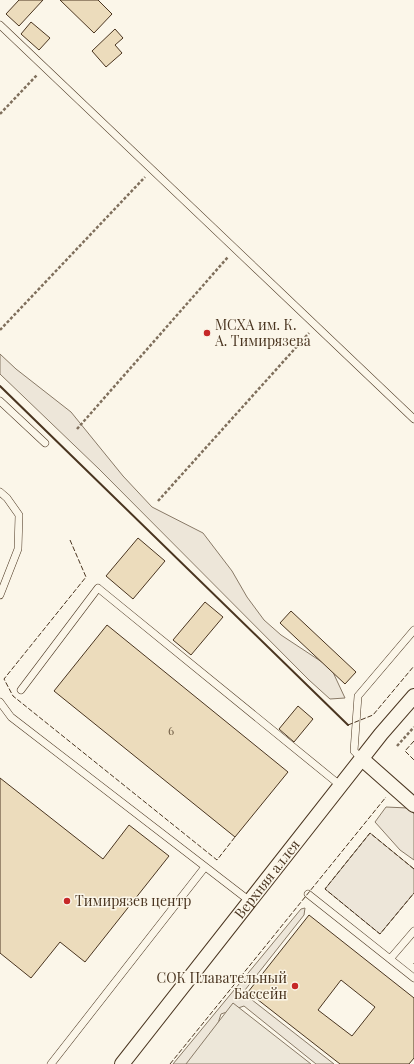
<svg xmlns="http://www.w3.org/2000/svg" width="414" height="1064" viewBox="0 0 414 1064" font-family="'Playfair Display',serif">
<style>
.green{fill:#ede6d9;stroke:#887966}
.parking{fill:#ede7d9;stroke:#887966}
.building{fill:#ecdcbc;stroke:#4a3520;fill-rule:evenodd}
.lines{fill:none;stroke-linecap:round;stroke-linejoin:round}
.service-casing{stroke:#4a3520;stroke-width:8}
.minor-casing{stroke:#4a3520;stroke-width:16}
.path{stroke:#7f6f5c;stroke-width:2.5;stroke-dasharray:3 2;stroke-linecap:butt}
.service{stroke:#fbf6e9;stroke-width:7}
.minor{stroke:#fbf6e9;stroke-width:14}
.fence{stroke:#4a3520;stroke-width:1;stroke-dasharray:5 2;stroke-linecap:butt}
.wall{stroke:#4a3520;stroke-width:2}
.poi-dot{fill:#c62828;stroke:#fbf6e9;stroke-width:1.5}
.labels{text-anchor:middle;stroke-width:3;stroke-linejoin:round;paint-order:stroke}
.number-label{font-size:12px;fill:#725f47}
.poi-label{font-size:14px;fill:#4a3520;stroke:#fbf6e9;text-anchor:start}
.street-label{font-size:14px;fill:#4a3520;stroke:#fbf6e9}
</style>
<rect width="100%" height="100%" fill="#fbf6e9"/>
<path class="green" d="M 0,354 L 16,369 L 71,412 L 123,476 L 152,507 L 203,533 L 232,571 L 247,597 L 264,620 L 281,635 L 331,668 L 345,698 L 330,699 L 309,680 L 99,469 L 0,374 Z
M 386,807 L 408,808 L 414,814 L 414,860 L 400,850 L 375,822 Z
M 370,833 L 414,869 L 414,893 L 380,934 L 325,889 Z
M 305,908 L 304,915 L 245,990 L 247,996 L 334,1064 L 316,1064 L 244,1006 L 221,1014 L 210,1048 L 212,1064 L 173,1064 L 301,909 Z"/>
<path class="parking" d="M 233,1003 L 311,1064 L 186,1064 Z"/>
<path class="building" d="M 19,0 L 43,0 L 19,26 L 6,14 Z
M 60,0 L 98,0 L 112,14 L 94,33 Z
M 31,22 L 50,38 L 39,50 L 21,34 Z
M 115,29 L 123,38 L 115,45 L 122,53 L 106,67 L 92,51 Z
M 138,538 L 165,561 L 133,599 L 106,576 Z
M 205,602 L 223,617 L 191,655 L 173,640 Z
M 291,611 L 356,672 L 345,684 L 280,623 Z
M 107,625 L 288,772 L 235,837 L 54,691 Z
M 298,706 L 313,719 L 294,742 L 279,729 Z
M 0,778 L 103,859 L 129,825 L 169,856 L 85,962 L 60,942 L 31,978 L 0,953 Z
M 309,915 L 414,998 L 414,1058 L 409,1064 L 340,1064 L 248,992 ZM 341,980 L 375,1007 L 352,1036 L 318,1010 Z"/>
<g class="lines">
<g class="service-casing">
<path id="service" d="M 0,25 L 414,419
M 0,401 L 45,443
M 0,492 L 7,498 L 19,515 L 18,549 L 0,595
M 21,690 L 98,588 L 341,786
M 0,702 L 11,717 L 251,902
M 362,759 L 354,751 L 358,696 L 414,630
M 308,894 L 414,978
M 390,959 L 414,931
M 51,1064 L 205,867"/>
</g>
<g class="minor-casing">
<g id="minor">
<path d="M 362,759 L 414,805"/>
<path id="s1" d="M 122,1064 L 381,734 L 414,696"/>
</g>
</g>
<path class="path" d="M 0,114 L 37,75
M 0,330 L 145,177
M 77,429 L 228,257
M 158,501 L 309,333
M 397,746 L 414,727"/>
<use href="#service" class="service"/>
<use href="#minor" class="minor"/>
<path class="fence" d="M 70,540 L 86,577 L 4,679 L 13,696 L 217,860 L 235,837
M 348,725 L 373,715 L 414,666
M 414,741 L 405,751 L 414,760
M 414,869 L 370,833 L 325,889 L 380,934 L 414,893
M 414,963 L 414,964
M 170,1064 L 386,797"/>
<path class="wall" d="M 0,386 L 348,725"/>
</g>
<g class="poi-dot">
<circle cx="207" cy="333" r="4"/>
<circle cx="67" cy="901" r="4"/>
<circle cx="295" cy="986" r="4"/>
</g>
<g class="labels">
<g class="number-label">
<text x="171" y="735">6</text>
</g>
<g class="poi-label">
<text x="215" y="330">МСХА им. К.<tspan x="215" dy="16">А. Тимирязева</tspan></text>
<text x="75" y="906">Тимирязев центр</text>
<text x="287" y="983" text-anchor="end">СОК Плавательный<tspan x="287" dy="16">Бассейн</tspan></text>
</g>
<g class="street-label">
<text dy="5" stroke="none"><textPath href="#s1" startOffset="235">Верхняя аллея</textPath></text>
</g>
</g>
</svg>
